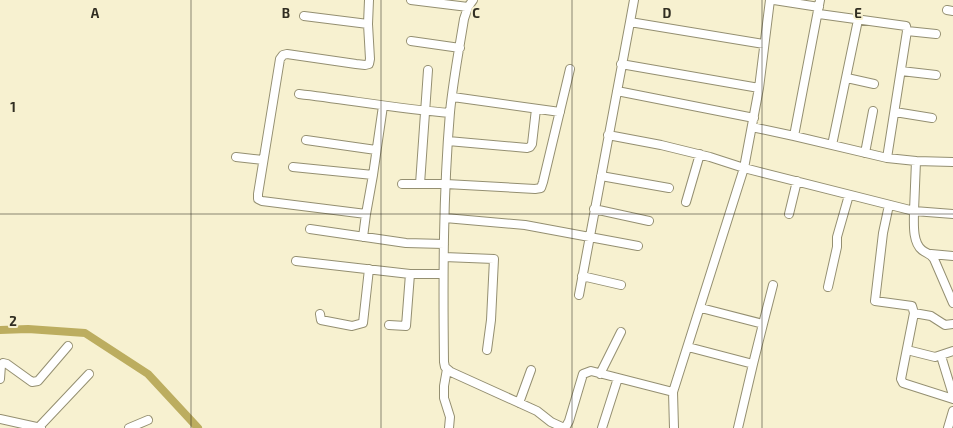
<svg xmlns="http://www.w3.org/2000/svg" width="953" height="428" viewBox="0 0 953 428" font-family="'Exo 2',sans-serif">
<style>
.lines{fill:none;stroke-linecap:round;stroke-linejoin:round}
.canal{stroke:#bcad5f;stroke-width:8}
.street-casing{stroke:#948f71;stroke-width:10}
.street{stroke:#fff;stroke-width:8}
.grid{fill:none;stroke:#312e22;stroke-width:1;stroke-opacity:0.55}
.grid-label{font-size:13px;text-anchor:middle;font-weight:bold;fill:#312e22;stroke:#f7f1d0;stroke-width:4;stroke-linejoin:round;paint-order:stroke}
</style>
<rect width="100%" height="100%" fill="#f7f1d0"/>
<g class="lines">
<path class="canal" d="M 0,330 L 28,329 L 85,333 L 148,374 L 198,428"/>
<g class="street-casing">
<path id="street" d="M 369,0 L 368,24 L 370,59 L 369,64 L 365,65 L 356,64 L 287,54 L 283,55 L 280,59 L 258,194 L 258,199 L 262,201 L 366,214 L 373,175
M 411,0 L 468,7
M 473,0 L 468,7 L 464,19 C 459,50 453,81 450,112 C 443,195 443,279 444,362 L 445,367 L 451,372 L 537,411 L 551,422 L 564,428
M 634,0 L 630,22 L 764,44
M 774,0 L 819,7
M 947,10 L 953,11
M 304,16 L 368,24
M 907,31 L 936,34
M 411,41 L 460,48
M 621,64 L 759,88
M 901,71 L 936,75
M 847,78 L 874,84
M 617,91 L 754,118
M 299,94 C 350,100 400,109 450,113
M 453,97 L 560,112
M 895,112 L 932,118
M 752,127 L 794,136 L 887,158 L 907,31 L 906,26 L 819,14
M 608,135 L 661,145 L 710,157 L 744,168 L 914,211 L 916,161 L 887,158
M 794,136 L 820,0
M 306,140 L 376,150
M 448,141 L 527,148 L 530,147 L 532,144 L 536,109
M 832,145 L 858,20
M 865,153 L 873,111
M 236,157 L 263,160
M 916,161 L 953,162
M 293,167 L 373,175 L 383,106
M 601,176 L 669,188
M 402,184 L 446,184 L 535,189 L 541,188 L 543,182 L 570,69
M 420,184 L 428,70
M 686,202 L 700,154
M 889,205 L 883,233 L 875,301 L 912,306 L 914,313 L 901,379 L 903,383 L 953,399
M 594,209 L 649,221
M 789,214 L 797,181
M 953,214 L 914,211 C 914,222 912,242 922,250 C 927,254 930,253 934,259 L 953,303
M 445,218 L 525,225 L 638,246
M 310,229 L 406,243 L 444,244
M 363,237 L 366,214
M 931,254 L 953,256
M 444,257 L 494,259 L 491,320 L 487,350
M 296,261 L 410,274 L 443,274
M 582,276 L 621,285
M 828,287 L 837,247 L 837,237 L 849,195
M 579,295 L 630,22
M 914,313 L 931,316 L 945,325 L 953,324
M 320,314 L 321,320 L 352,326 L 363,323 L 369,269
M 763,324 L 773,285
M 389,325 L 406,326 L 410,274
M 688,347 L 753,364 L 763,324 L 701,308
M 907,350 L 935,357 L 953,351
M 941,356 L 953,395
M 447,369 L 444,386 L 444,398 L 450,417 L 449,428
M 600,374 L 621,332
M 0,379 L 1,365 L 3,363 L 7,364 L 32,382 L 38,381 L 68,346
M 519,403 L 531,370
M 0,419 L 41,428
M 39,427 L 89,374
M 129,428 L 148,420
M 565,428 L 569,421 L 583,374 L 591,371 L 673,392
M 602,428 L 618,378
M 674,428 L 673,392 L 744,168 L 759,88 L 770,0
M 738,428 L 753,364
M 948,428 L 953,411"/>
</g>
<use href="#street" class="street"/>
</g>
<path class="grid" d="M 191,0 L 191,428M 381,0 L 381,428M 572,0 L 572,428M 762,0 L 762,428M 0,214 L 953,214"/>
<g class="grid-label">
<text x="95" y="18">A</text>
<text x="286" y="18">B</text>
<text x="476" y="18">C</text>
<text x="667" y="18">D</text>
<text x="858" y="18">E</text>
<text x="13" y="112">1</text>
<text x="13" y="326">2</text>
</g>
</svg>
